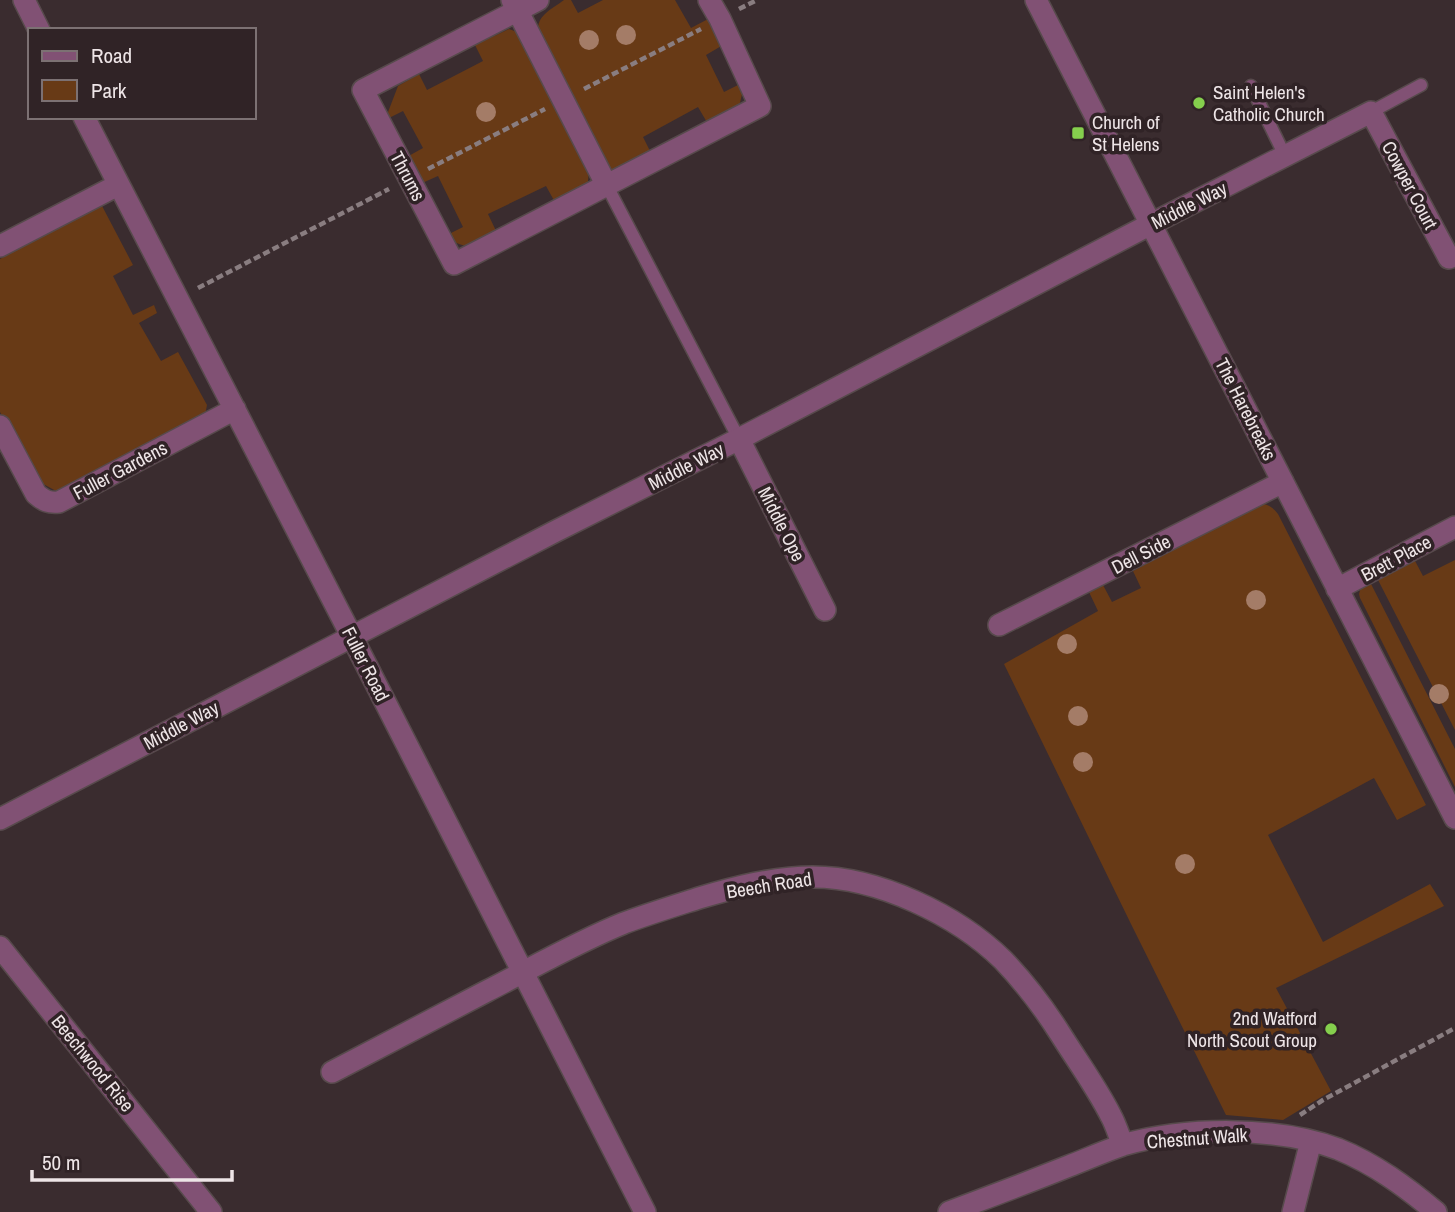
<svg xmlns="http://www.w3.org/2000/svg" width="1455" height="1212" viewBox="0 0 1455 1212" font-family="'Archivo Narrow',sans-serif">
<style>
.green{fill:#683a16}
.lines{fill:none;stroke-linecap:round;stroke-linejoin:round}
.lane-casing{stroke:#574a4c;stroke-width:15}
.street-casing{stroke:#574a4c;stroke-width:24}
.path{stroke:#897d80;stroke-width:4.5;stroke-dasharray:7 3.5;stroke-linecap:butt}
.lane{stroke:#815174;stroke-width:12}
.street{stroke:#815174;stroke-width:21}
.tree{fill:#a47c67}
.poi-dot{fill:#85cf4d;stroke:#302326;stroke-width:2.5}
.labels{text-anchor:middle;stroke-width:7;stroke-linejoin:round;paint-order:stroke}
.poi-label{font-size:19px;fill:#eee5e7;stroke:#302326;text-anchor:start}
.street-label{font-size:19px;fill:#eee5e7;stroke:#302326}
</style>
<rect width="100%" height="100%" fill="#3a2c2f"/>
<path class="green" d="M 564,0 L 571,0 L 578,13 L 603,0 L 675,0 L 691,28 L 710,18 L 723,45 L 706,55 L 724,92 L 742,83 L 743,90 L 739,107 L 708,124 L 698,107 L 643,137 L 652,155 L 618,171 L 608,168 L 538,31 C 537,15 552,9 564,0 Z
M 509,29 L 517,32 L 589,170 L 588,181 L 584,190 L 556,204 L 546,186 L 488,214 L 497,233 C 472,245 470,253 445,236 L 463,227 L 438,176 L 420,184 L 405,158 L 423,148 L 403,111 L 385,120 L 398,86 L 419,74 L 427,90 L 483,61 L 475,45 Z
M 101,204 L 133,265 L 113,276 L 133,315 L 154,305 L 157,313 L 139,323 L 161,361 L 178,352 L 207,405 L 205,415 L 56,491 L 36,480 L 0,412 L 0,259 Z
M 1258,504 C 1266,503 1273,507 1278,514 L 1426,805 L 1397,820 L 1374,778 L 1268,835 L 1323,942 L 1430,884 L 1444,906 L 1276,988 L 1331,1091 L 1283,1120 L 1226,1115 L 1131,924 L 1004,664 L 1098,611 L 1089,592 L 1103,585 L 1112,602 L 1141,588 L 1133,571 Z
M 1414,559 L 1423,576 L 1455,560 L 1455,730 L 1377,578 Z
M 1370,582 L 1455,749 L 1455,787 L 1360,598 L 1359,594 L 1361,587 Z"/>
<g class="lines">
<g class="lane-casing">
<path id="lane" d="M 1251,86 L 1285,156
M 1371,112 L 1421,85
M 607,186 L 739,439"/>
</g>
<g class="street-casing">
<path id="street" d="M 24,0 L 39,30
M 512,0 L 607,186
M 538,0 L 363,90 L 454,264 L 760,106 L 720,19 L 709,0
M 1036,0 L 1455,818
M 84,117 L 352,637 L 645,1212
M 0,246 L 118,185
M 0,426 L 36,494 C 44,501 49,503 59,502 L 235,409
M 739,439 L 825,610
M 1337,589 L 1455,527
M 999,625 L 1283,482
M 0,819 L 554,532 L 739,439 L 1151,224 L 1371,112 L 1449,258
M 0,947 L 211,1212
M 332,1072 C 383,1045 435,1018 487,991 C 532,968 577,942 624,923 C 648,914 674,906 699,898 C 736,887 774,877 813,877 C 878,877 957,915 1003,960 C 1025,983 1044,1008 1061,1035 C 1078,1062 1097,1088 1111,1116 C 1116,1125 1119,1136 1123,1145
M 949,1212 C 989,1197 1029,1182 1069,1166 C 1087,1159 1105,1151 1123,1145 C 1186,1127 1277,1126 1338,1149 C 1375,1164 1406,1187 1436,1212
M 1293,1212 L 1311,1141"/>
</g>
<path class="path" d="M 739,9 L 757,0
M 584,89 L 701,29
M 428,169 L 545,109
M 198,288 L 389,189
M 1300,1115 L 1323,1100 L 1455,1028"/>
<use href="#lane" class="lane"/>
<use href="#street" class="street"/>
</g>
<g class="tree">
<circle cx="626" cy="35" r="10"/>
<circle cx="589" cy="40" r="10"/>
<circle cx="486" cy="112" r="10"/>
<circle cx="1256" cy="600" r="10"/>
<circle cx="1067" cy="644" r="10"/>
<circle cx="1439" cy="694" r="10"/>
<circle cx="1078" cy="716" r="10"/>
<circle cx="1083" cy="762" r="10"/>
<circle cx="1185" cy="864" r="10"/>
</g>
<g class="poi-dot">
<circle cx="1199" cy="103" r="7"/>
<rect x="1071" y="126" width="14" height="14" rx="3.5"/>
<circle cx="1331" cy="1029" r="7"/>
</g>
<g class="labels">
<g class="poi-label">
<text x="1213" y="99">Saint Helen's<tspan x="1213" dy="22">Catholic Church</tspan></text>
<text x="1092" y="129">Church of<tspan x="1092" dy="22">St Helens</tspan></text>
<text x="1317" y="1025" text-anchor="end">2nd Watford<tspan x="1317" dy="22">North Scout Group</tspan></text>
</g>
<g class="street-label">
<text transform="translate(408 176) rotate(62)" y="7">Thrums</text>
<text transform="translate(1410 185) rotate(62)" y="7">Cowper Court</text>
<text transform="translate(1189 205) rotate(-27)" y="7">Middle Way</text>
<text transform="translate(1246 409) rotate(63)" y="7">The Harebreaks</text>
<text transform="translate(686 466) rotate(-27)" y="7">Middle Way</text>
<text transform="translate(120 470) rotate(-28)" y="7">Fuller Gardens</text>
<text transform="translate(782 524) rotate(63)" y="7">Middle Ope</text>
<text transform="translate(1141 554) rotate(-27)" y="7">Dell Side</text>
<text transform="translate(1396 558) rotate(-28)" y="7">Brett Place</text>
<text transform="translate(366 664) rotate(63)" y="7">Fuller Road</text>
<text transform="translate(181 725) rotate(-28)" y="7">Middle Way</text>
<text transform="translate(769 885) rotate(-9)" y="7">Beech Road</text>
<text transform="translate(93 1063) rotate(51)" y="7">Beechwood Rise</text>
<text transform="translate(1197 1138) rotate(-4)" y="7">Chestnut Walk</text>
</g>
</g>
<rect x="28" y="28" width="228" height="91" fill="#302326" stroke="#7c7173" stroke-width="2"/>
<rect x="42" y="51" width="35" height="10" fill="#815174" stroke="#7c7173" stroke-width="2"/>
<text x="91" y="63" font-size="21" fill="#eee5e7">Road</text>
<rect x="42" y="80" width="35" height="21" fill="#683a16" stroke="#7c7173" stroke-width="2"/>
<text x="91" y="98" font-size="21" fill="#eee5e7">Park</text>
<path d="M32 1170v10h200v-10" fill="none" stroke="#eee5e7" stroke-width="3.5"/>
<text x="42" y="1170" font-size="21" fill="#eee5e7" stroke="#302326" stroke-width="5" paint-order="stroke">50 m</text>
</svg>
